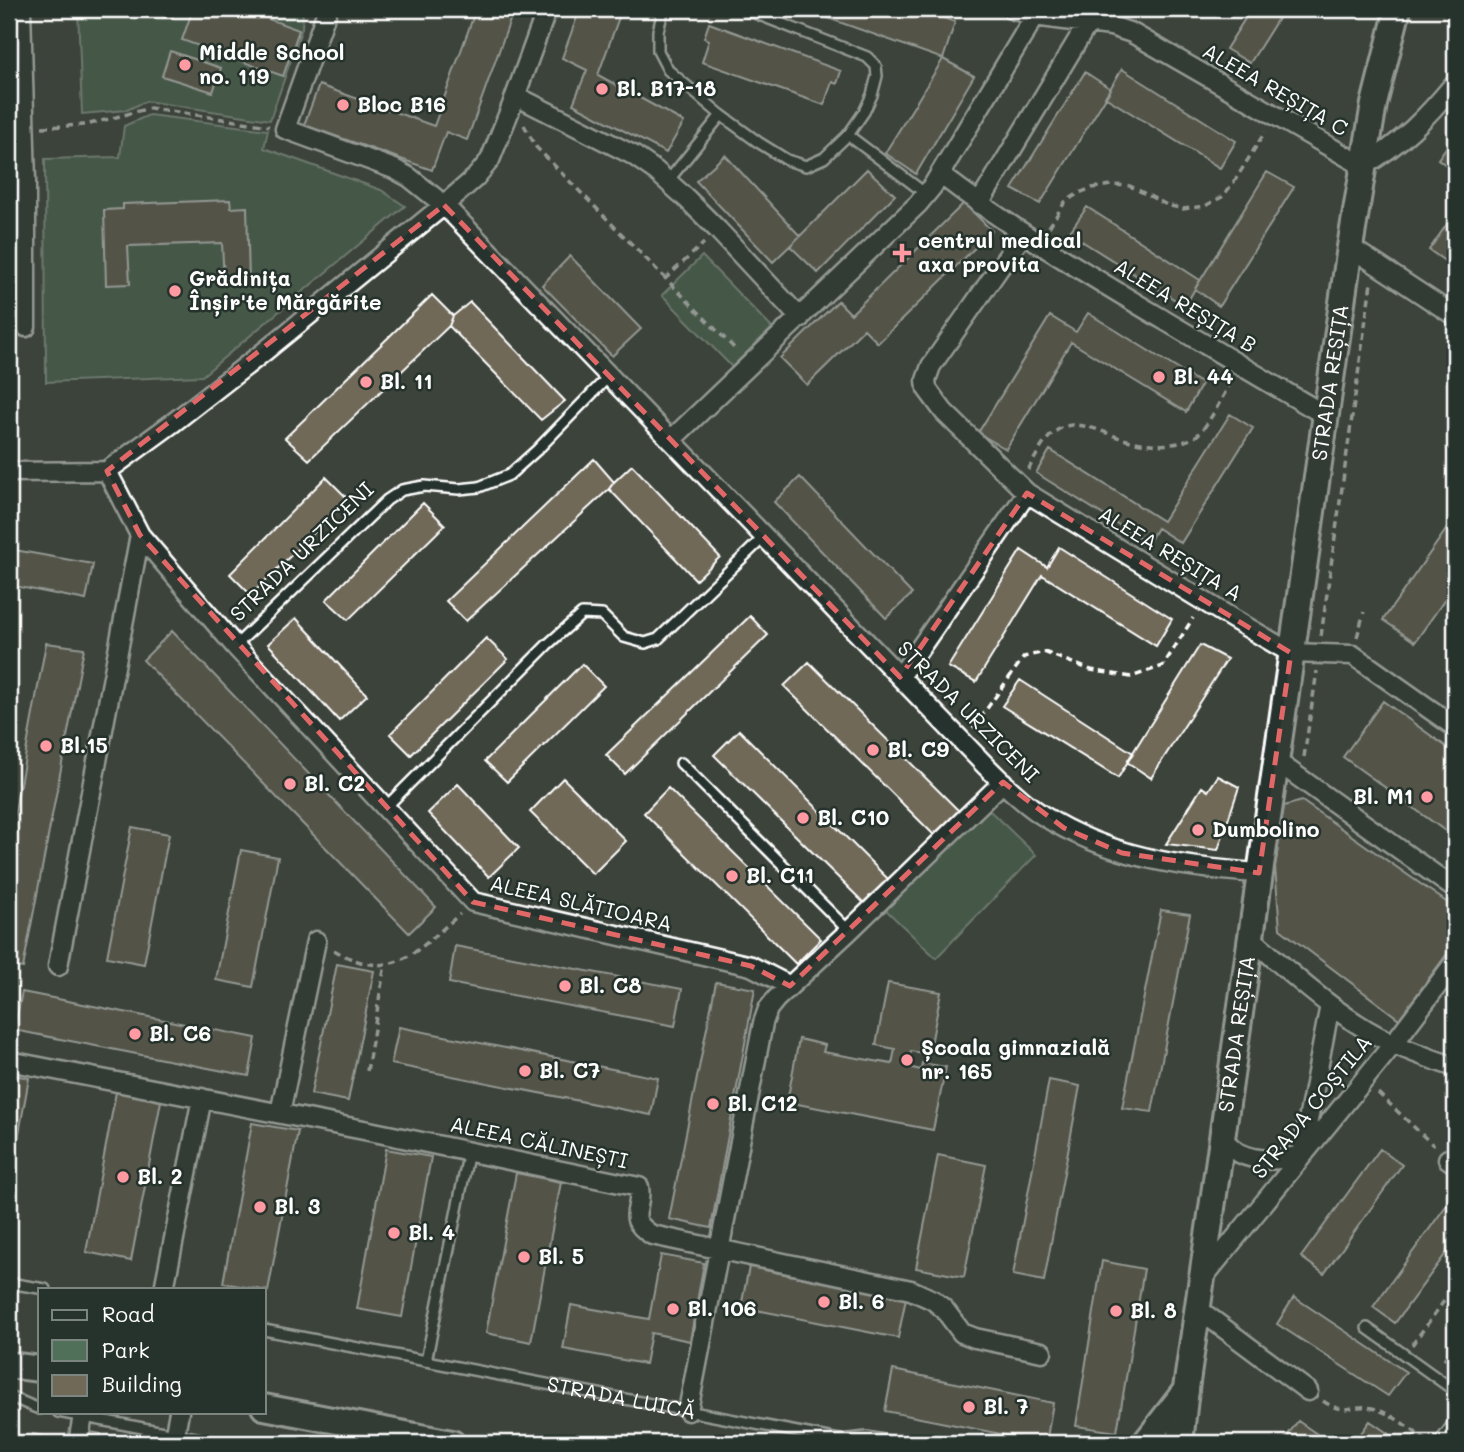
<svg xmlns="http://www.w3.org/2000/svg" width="1464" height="1452" viewBox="0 0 1464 1452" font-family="Mali,sans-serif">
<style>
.green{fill:#517059;stroke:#a8b8ac;stroke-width:2}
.building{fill:#706958;stroke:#fff;stroke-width:2}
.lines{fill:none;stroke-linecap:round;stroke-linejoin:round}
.lane-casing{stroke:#fff;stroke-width:14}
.street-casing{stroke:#fff;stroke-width:23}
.secondary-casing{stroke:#fff;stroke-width:30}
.path{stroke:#fff;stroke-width:3.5;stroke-dasharray:7 5;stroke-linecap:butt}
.lane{stroke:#26332d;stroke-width:9}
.street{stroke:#26332d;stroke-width:18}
.secondary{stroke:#26332d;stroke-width:24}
.marked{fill:none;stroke:#e26868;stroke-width:5;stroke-dasharray:14 9;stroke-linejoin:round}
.poi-dot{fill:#ff9aa2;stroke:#26332d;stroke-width:2.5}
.labels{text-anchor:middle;stroke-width:5;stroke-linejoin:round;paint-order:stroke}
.poi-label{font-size:21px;font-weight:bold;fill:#fff;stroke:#26332d;text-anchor:start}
.street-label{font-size:21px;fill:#fff;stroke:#26332d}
</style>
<rect width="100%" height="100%" fill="#3c433a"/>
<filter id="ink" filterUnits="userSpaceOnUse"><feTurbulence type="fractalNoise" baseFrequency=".0143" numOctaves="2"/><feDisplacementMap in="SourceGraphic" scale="14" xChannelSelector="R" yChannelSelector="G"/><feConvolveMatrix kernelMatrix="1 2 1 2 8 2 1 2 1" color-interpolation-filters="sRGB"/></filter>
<g filter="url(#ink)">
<path class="green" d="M 78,9 L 303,9 L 302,28 L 270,120 L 146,101 L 127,110 L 82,114 Z
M 149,115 L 268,130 L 264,148 L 381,190 L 405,206 L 202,376 L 46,382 L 45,159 L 120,157 L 124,126 Z
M 702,256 L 772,328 L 732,367 L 662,295 Z
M 986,807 L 1036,855 L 936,958 L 886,910 Z"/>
<path class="building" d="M 162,9 L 173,9 L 173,17 L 163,18 Z
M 193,9 L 241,9 L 299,30 L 283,76 L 182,40 Z
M 476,9 L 514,9 L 467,140 L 446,132 L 432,170 L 304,125 L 319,85 L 434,126 Z
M 580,9 L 622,9 L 598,75 L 684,122 L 666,153 L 573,104 L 587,70 L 562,58 Z
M 821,9 L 918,9 L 955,22 L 943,59 L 819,15 Z
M 1251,9 L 1284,9 L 1250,63 L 1226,49 Z
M 709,23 L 841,71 L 837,84 L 832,82 L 824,105 L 702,62 L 709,40 L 704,38 Z
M 170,51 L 221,68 L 213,92 L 162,76 Z
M 943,59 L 974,76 L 916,174 L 885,153 Z
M 1122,69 L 1236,141 L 1220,168 L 1105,97 Z
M 1085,72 L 1111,89 L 1040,204 L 1012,189 Z
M 1455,135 L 1455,172 L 1438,159 Z
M 725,155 L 800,236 L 773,262 L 696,181 Z
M 867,169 L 895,195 L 818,273 L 790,246 Z
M 1267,172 L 1294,187 L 1219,306 L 1195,289 Z
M 230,200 L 231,208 L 247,207 L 249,281 L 224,282 L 222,243 L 128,246 L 130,284 L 106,285 L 104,210 L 123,209 L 123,204 Z
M 964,203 L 992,231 L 878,343 L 864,329 L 807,385 L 780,358 L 838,301 L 851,314 Z
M 1087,207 L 1200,280 L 1185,306 L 1069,233 Z
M 1452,217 L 1455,219 L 1455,268 L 1429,250 Z
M 570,256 L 641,329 L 612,356 L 542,285 Z
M 432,295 L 453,316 L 449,326 L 309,460 L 285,438 Z
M 470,302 L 565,401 L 541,420 L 449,326 L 453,316 Z
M 1088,313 L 1202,384 L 1186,412 L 1071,342 L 1006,449 L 978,433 L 1050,316 L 1076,332 Z
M 1230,414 L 1253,428 L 1181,543 L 1157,528 L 1148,543 L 1036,473 L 1050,450 L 1163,521 Z
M 594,459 L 614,482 L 609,489 L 466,621 L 446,601 Z
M 632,465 L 720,557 L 696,580 L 609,489 L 614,482 Z
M 326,477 L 348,499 L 251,595 L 230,574 Z
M 800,477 L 912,594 L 886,618 L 774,502 Z
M 423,503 L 445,525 L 348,620 L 326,600 Z
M 1455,517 L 1455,585 L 1415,642 L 1383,620 Z
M 1059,547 L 1172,619 L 1156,646 L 1042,575 L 976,682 L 948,667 L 1021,550 L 1047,567 Z
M 9,549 L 93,564 L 86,600 L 9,585 Z
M 750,616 L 768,635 L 625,774 L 606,755 Z
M 296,618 L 367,695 L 339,721 L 268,644 Z
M 172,631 L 436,907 L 409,933 L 143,660 Z
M 486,638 L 508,659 L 411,755 L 390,734 Z
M 46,643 L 84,648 L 23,968 L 9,965 L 9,844 Z
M 1200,645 L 1227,659 L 1151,778 L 1127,762 Z
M 809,662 L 961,813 L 937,838 L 784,686 Z
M 582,664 L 604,686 L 507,782 L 485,761 Z
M 1020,680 L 1133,753 L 1118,778 L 1002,706 Z
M 1383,701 L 1455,753 L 1455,838 L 1343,757 Z
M 739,730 L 891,882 L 867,906 L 714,755 Z
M 1218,776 L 1239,787 L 1218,850 L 1166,844 L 1202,787 L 1208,791 Z
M 563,778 L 626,841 L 593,874 L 530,812 Z
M 458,784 L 519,848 L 489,877 L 428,813 Z
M 668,788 L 821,939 L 796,964 L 644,813 Z
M 1302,801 L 1455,908 L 1455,943 L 1399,1019 L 1280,929 L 1275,867 L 1284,806 Z
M 132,827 L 169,834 L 144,964 L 107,957 Z
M 241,850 L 278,857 L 253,987 L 216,980 Z
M 1161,910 L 1190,914 L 1152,1112 L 1122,1108 Z
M 455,946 L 682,989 L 675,1026 L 449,983 Z
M 337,964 L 374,971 L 348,1101 L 311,1094 Z
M 716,982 L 755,989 L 711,1228 L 669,1219 Z
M 888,983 L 941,992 L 929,1055 L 911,1051 L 908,1067 L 921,1070 L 922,1063 L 946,1067 L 933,1130 L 787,1102 L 799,1039 L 825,1045 L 823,1052 L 892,1064 L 895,1049 L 876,1045 Z
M 22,992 L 256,1038 L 249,1076 L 14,1030 Z
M 399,1027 L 658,1078 L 651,1115 L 391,1064 Z
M 9,1074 L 29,1078 L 9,1189 Z
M 1049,1080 L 1080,1086 L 1044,1281 L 1013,1275 Z
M 116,1092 L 161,1101 L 131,1261 L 86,1252 Z
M 252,1123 L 298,1131 L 268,1291 L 223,1283 Z
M 386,1149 L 431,1157 L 402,1317 L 357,1309 Z
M 1380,1149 L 1402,1165 L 1324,1274 L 1301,1257 Z
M 938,1155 L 986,1165 L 964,1277 L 916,1268 Z
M 516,1173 L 561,1182 L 531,1342 L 486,1333 Z
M 1451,1199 L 1455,1201 L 1455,1241 L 1395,1323 L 1373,1307 Z
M 661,1255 L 704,1263 L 690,1341 L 651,1333 L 645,1364 L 563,1349 L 571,1305 L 649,1319 Z
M 1102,1261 L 1144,1269 L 1117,1432 L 1076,1426 Z
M 749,1267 L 906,1298 L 898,1338 L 741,1307 Z
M 1294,1297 L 1406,1372 L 1388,1396 L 1277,1324 Z
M 1455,1343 L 1455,1366 L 1444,1358 Z
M 893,1370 L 1053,1403 L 1046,1443 L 885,1411 Z
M 1298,1421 L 1330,1443 L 1282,1443 Z
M 1370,1421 L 1402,1443 L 1354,1443 Z
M 86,1431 L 101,1434 L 100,1443 L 83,1443 Z
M 33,1434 L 62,1439 L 61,1443 L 31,1443 Z"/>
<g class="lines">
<g class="lane-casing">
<g id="lane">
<path d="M 665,9 L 662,15 L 658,31 L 658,51 L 668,70 L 721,115 L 758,142 L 787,160 L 806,166 L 824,158 L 848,135 L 864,112 L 872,95 L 877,76 L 876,66 L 867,57 L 744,9"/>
<path d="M 848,135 L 926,194"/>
<path d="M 9,181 L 26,181"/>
<path d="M 668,181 L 721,115"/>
<path d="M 235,646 L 387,500 L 402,490 L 424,486 L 459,489 L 479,487 L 509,475 L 538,449 L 608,377"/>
<path d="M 681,763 L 849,931"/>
<path d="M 385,808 L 547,645 L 582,614 L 602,615 L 624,637 L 645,643 L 658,639 L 764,537"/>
<path d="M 9,1283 L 45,1289"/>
<path d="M 1367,1328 L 1455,1391"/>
<path id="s1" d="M 264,1330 L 839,1440 L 867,1437 L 899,1443"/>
<path d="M 426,1361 L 469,1151"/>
<path d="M 9,1396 L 34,1407 L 40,1409"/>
<path d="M 58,1412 L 222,1443"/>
<path d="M 1439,1443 L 1455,1421"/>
</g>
</g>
<g class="street-casing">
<path id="street" d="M 21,9 L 26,181 L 26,327
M 1011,9 L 1034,16 L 1111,26 L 1132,33 L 1363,166 C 1401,144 1427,117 1455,83
M 327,11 L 285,129 L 394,169 L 409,177 L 444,205 L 985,765 C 1003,783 1021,801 1042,815 C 1108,857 1183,868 1259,873
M 516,96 L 633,155 L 656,171 L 687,199 L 718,230 L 800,318
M 940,174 C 1011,229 1087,274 1164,320 C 1218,352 1271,384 1325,415
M 979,204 L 1088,23
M 1023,234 L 931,366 L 926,380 L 927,389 L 944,412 L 1027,493 L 1233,619 L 1291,653 L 1353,655 L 1455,727
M 1350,247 L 1455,316
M 671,440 L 918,204 L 932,187 L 1039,9
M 107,471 L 140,535 L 235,646 L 473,902 L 751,966 L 790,986
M 9,472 L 107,471 L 174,422 L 265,351 L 444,205 L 475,178 L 490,160 L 512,105 L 547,9
M 900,677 L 1027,493
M 1276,761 L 1455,889
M 1250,937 C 1284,967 1318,999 1356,1023 C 1386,1043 1422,1056 1455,1067
M 58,966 L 140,535
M 9,1061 L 369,1131 L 639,1187 C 643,1211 624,1217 652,1235 L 911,1290 L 933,1300 L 944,1309 L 962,1333 L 975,1338 L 1042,1352
M 280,1113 L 316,941
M 1222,1139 C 1227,1143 1233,1150 1239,1153 C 1259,1163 1281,1160 1301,1155
M 1302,1152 L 1330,1005
M 1448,1159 L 1455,1164
M 1202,1279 L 1394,1043 L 1455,962
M 164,1289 L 202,1098
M 1198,1309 L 1308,1391
M 688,1411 L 763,1023 L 768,1009 L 776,999 L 849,931 L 1003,782
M 78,1443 L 83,1416
M 173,1443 L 179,1412
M 349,1443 L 353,1424"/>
</g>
<g class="secondary-casing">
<g id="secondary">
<path d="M 9,1365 L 40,1369"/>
<path d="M 264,1407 L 452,1443"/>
<path d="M 1145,1443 L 1186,1390"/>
<path id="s2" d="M 1180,1443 L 1186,1389 L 1350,247 L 1374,104 L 1398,9"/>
</g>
</g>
<path class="path" d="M 524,125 L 536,147 L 737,351
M 42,127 L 86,125 L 150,108 L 269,126
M 1049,227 L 1065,202 L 1079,193 L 1092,188 L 1111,185 L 1130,186 L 1167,205 L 1183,209 L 1205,206 L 1222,197 L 1234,182 L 1265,132
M 665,279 L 704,243
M 1028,470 C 1037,455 1045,436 1061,428 C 1079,419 1105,433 1123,439 C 1145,445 1176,449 1196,436 C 1206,430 1224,394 1231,382
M 1321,636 L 1371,283
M 1357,637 L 1364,612
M 973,728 L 1024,657 L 1044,652 L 1091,670 L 1131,677 L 1163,666 L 1193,618
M 1304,757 L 1317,671
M 334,950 C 393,985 416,951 460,914
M 367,1071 L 385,964
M 1378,1093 L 1434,1146
M 1412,1345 L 1455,1286
M 1323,1401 C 1347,1417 1352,1403 1372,1408 C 1392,1413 1410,1429 1426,1440"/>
<use href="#lane" class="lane"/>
<use href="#street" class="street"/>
<use href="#secondary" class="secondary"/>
</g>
</g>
<path d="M0 0H1464V1452H0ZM 444,205 L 900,677 L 1027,493 L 1291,653 L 1259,873 L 1122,853 L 1064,828 L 1003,782 L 790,986 L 751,966 L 473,902 L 140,535 L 107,471 Z" fill="#3c433a" fill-opacity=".55" fill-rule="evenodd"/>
<path class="marked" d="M 444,205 L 900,677 L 1027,493 L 1291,653 L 1259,873 L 1122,853 L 1064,828 L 1003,782 L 790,986 L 751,966 L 473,902 L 140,535 L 107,471 Z"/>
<g class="poi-dot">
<circle cx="185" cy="65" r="7"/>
<circle cx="602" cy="89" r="7"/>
<circle cx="343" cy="105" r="7"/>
<path d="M898.5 242.5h7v7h7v7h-7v7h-7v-7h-7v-7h7z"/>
<circle cx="175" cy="291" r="7"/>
<circle cx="1159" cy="377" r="7"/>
<circle cx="366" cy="382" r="7"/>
<circle cx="46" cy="746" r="7"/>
<circle cx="873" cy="750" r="7"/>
<circle cx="290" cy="784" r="7"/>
<circle cx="1427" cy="797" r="7"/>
<circle cx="803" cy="818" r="7"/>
<circle cx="1198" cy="830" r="7"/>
<circle cx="732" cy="876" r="7"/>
<circle cx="565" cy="986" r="7"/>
<circle cx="135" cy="1034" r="7"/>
<circle cx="907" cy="1060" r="7"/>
<circle cx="525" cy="1071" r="7"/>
<circle cx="713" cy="1104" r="7"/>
<circle cx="123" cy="1177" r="7"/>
<circle cx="260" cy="1207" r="7"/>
<circle cx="394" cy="1233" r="7"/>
<circle cx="524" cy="1257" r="7"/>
<circle cx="824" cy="1302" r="7"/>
<circle cx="673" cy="1309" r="7"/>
<circle cx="1116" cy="1311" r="7"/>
<circle cx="969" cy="1407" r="7"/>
</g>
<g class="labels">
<g class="poi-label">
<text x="199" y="60">Middle School<tspan x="199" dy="24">no. 119</tspan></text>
<text x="616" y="96">Bl. B17-18</text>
<text x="357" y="112">Bloc B16</text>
<text x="918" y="248">centrul medical<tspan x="918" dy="24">axa provita</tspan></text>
<text x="189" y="286">Grădinița<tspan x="189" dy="24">Înșir'te Mărgărite</tspan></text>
<text x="1173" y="384">Bl. 44</text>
<text x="380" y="389">Bl. 11</text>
<text x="60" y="753">Bl.15</text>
<text x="887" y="757">Bl. C9</text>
<text x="304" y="791">Bl. C2</text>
<text x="1413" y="804" text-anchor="end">Bl. M1</text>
<text x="817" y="825">Bl. C10</text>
<text x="1212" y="837">Dumbolino</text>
<text x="746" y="883">Bl. C11</text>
<text x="579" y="993">Bl. C8</text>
<text x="149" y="1041">Bl. C6</text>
<text x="921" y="1055">Școala gimnazială<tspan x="921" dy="24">nr. 165</tspan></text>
<text x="539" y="1078">Bl. C7</text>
<text x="727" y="1111">Bl. C12</text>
<text x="137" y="1184">Bl. 2</text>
<text x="274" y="1214">Bl. 3</text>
<text x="408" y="1240">Bl. 4</text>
<text x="538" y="1264">Bl. 5</text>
<text x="838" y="1309">Bl. 6</text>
<text x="687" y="1316">Bl. 106</text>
<text x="1130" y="1318">Bl. 8</text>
<text x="983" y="1414">Bl. 7</text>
</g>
<g class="street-label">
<text transform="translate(1275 90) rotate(30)" y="7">ALEEA REȘIȚA C</text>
<text transform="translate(1185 306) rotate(31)" y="7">ALEEA REȘIȚA B</text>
<text dy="7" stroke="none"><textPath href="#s2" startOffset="1071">STRADA REȘIȚA</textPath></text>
<text transform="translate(302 552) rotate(-44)" y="7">STRADA URZICENI</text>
<text transform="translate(1170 554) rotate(31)" y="7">ALEEA REȘIȚA A</text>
<text transform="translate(968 712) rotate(45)" y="7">STRADA URZICENI</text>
<text transform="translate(581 904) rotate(13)" y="7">ALEEA SLĂTIOARA</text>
<text dy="7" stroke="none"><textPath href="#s2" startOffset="413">STRADA REȘIȚA</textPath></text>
<text transform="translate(1312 1107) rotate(-51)" y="7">STRADA COȘTILA</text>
<text transform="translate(539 1143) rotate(12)" y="7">ALEEA CĂLINEȘTI</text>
<text dy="7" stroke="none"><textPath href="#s1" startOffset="364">STRADA LUICĂ</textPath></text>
</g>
</g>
<rect width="1464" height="1452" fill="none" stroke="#26332d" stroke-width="35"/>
<rect x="18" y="18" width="1429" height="1417" fill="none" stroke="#fff" stroke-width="2.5" filter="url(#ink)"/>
<rect x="38" y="1288" width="228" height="126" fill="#26332d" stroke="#7d8581" stroke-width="2"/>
<rect x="52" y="1310" width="35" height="10" fill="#26332d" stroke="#7d8581" stroke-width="2"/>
<text x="102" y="1322" font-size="21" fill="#ffffff">Road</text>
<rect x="52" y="1340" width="35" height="21" fill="#517059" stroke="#7d8581" stroke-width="2"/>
<text x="102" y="1358" font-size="21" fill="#ffffff">Park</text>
<rect x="52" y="1375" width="35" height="21" fill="#706958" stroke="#7d8581" stroke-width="2"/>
<text x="102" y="1392" font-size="21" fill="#ffffff">Building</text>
</svg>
